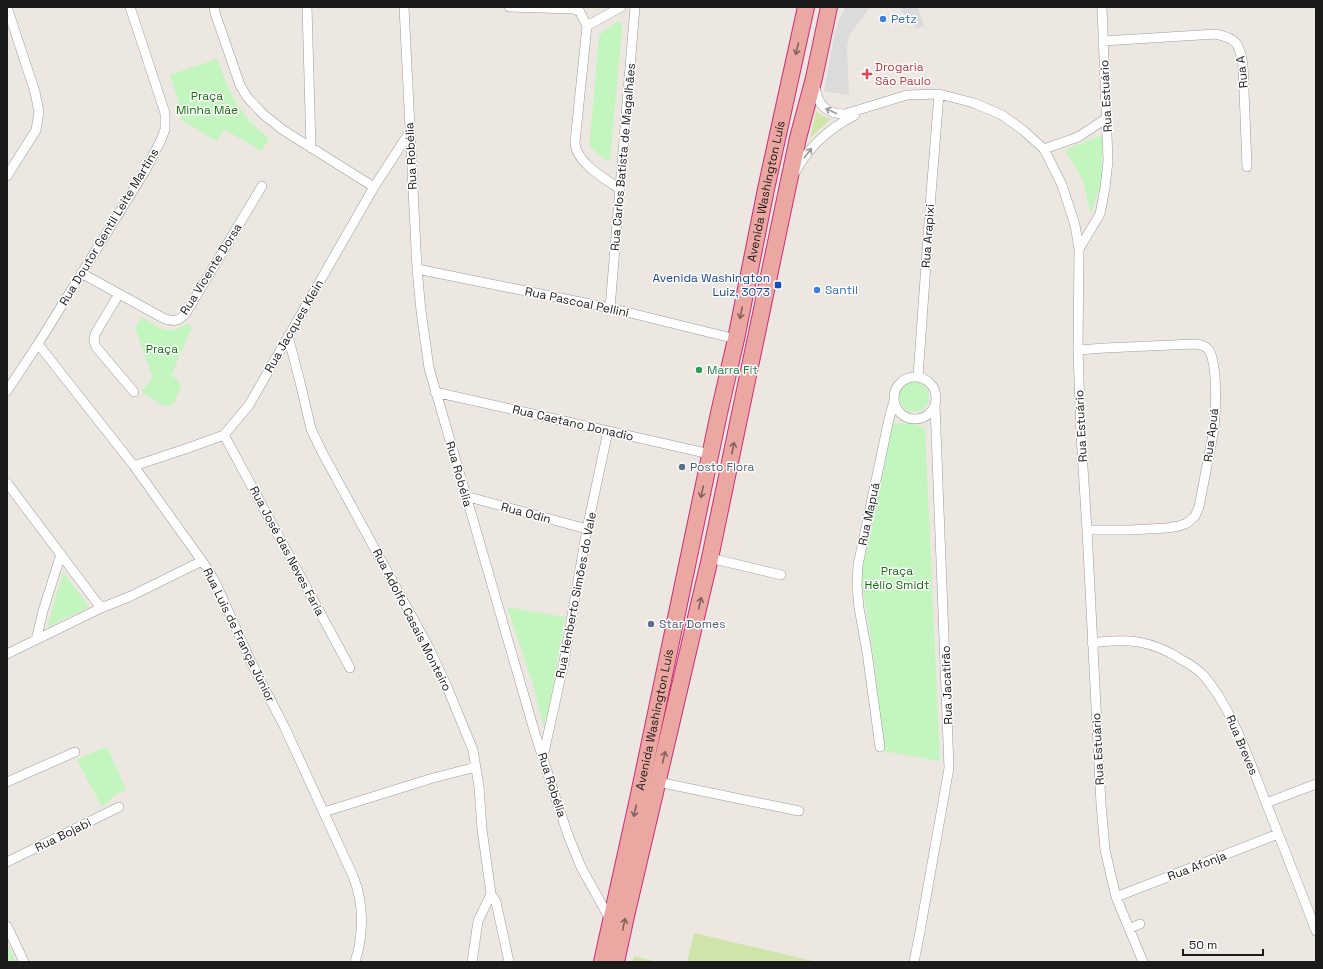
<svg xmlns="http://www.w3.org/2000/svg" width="1323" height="969" viewBox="0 0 1323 969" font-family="'Space Grotesk',sans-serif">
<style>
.grass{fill:#cfe5a9}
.park{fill:#c3f5bf}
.parking{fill:#dbdbdb}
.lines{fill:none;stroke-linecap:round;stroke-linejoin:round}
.minor-casing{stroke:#9c9c9c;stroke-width:10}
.trunk-casing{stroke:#cb2d7b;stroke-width:18}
.minor{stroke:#fff;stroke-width:9}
.trunk{stroke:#eba7a2;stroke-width:16}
.oneway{stroke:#83615e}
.oneway2{stroke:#989898}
.shop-dot{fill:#3f7fe0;stroke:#fff;stroke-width:1.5}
.health-dot{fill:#e0444e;stroke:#fff;stroke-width:1.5}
.transit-dot{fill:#1a4fb4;stroke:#fff;stroke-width:1.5}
.leisure-dot{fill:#2e9e5b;stroke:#fff;stroke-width:1.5}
.service-dot{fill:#5c6f8a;stroke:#fff;stroke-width:1.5}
.labels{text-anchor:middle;stroke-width:3;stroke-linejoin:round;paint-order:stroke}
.shop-label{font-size:12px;fill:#366cbe;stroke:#fff;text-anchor:start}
.health-label{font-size:12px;fill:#be3a42;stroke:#fff;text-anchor:start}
.street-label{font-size:12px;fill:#1b1b1b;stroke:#fff}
.park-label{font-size:12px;fill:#177111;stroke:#fff}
.transit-label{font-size:12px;fill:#164399;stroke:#fff;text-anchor:end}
.leisure-label{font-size:12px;fill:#27864d;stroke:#fff;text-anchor:start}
.service-label{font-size:12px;fill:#4e5e75;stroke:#fff;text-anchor:start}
</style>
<rect width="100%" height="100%" fill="#ece7e1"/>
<path class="grass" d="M 816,111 L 824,117 L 831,119 L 810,138 Z
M 694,933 L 817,962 L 687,962 Z
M 634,956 L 657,962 L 632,962 Z"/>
<path class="park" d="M 617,22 L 620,22 L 622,23 L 622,30 L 610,159 L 608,162 L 590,147 L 590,140 L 599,36 L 604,31 Z
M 217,59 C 224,76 230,95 241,110 C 248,121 259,130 269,139 L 261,151 L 224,129 L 217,141 L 181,120 L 181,109 L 170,75 Z
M 1102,135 L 1102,178 L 1091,215 L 1083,180 L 1065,150 Z
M 142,317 C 161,329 166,336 187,324 L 192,327 L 171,376 L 176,378 L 181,385 L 175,401 L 170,406 L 162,405 L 141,391 L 153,378 L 135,328 Z
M899 397a15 15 0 1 1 30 0a15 15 0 1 1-30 0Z
M 911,423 L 925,428 L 940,761 L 883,751 L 875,667 L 861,576 L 892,424 Z
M 63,572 L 89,607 L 47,627 Z
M 507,607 L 565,617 L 552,692 L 544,728 L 533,684 Z
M 107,746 L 126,790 L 118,793 L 102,807 L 77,760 Z
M 7,943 L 16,962 L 7,962 Z"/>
<path class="parking" d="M 845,7 L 870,7 L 849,36 L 847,48 L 849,95 L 824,91 L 835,31 Z
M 898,7 L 918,7 L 924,26 L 917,29 Z"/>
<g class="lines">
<g class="minor-casing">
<path id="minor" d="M 214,7 L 215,13 L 240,85 L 247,97 L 263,114 L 283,130 L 374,187
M 307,7 L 311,148
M 404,7 L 417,269 L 421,311 L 429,368 L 534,730 L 555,796 L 568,835 L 581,867 L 611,921
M 509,7 L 574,9 L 580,12 L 587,26
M 1102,7 L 1108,161 L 1105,188 L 1100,214 L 1079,249 L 1078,350 L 1081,436 L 1087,530 L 1101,804 L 1105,850 L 1116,897 L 1143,962
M 1103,41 L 1216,34 C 1238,39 1239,44 1243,65 L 1247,167
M 815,86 C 817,104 826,114 845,114 L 907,95 L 939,94 L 974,103 L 1002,115 L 1024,131 L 1044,149 L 1062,185 L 1075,225 L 1079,249
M 1044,149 L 1078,137 L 1107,118
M 796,171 C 809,146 830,128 855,115
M 7,176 L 36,130 L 39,112 L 35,92 L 7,7
M 620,189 C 605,179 575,162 575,142 L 587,26 L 621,7
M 417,269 L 610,308 L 736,339
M 81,273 L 163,318 C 174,322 178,322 186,313 L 262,186
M 119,294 L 95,334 L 94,341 L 96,347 L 134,392
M 610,308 L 635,7
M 288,336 L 300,382 L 311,429 L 322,452 L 429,648 L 447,687 L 473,750 L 479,787 L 482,829 L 491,894 L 496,902 L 509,962
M 38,344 L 134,466 L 207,568 L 217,586 L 251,662 L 285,728 L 353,876 C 364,903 364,934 355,962
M 1078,350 L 1105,348 L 1194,344 C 1199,344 1204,345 1208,349 C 1218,361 1216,412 1214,429 L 1199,507 L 1195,516 L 1187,523 L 1179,526 L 1167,528 L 1130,530 L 1087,530
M 918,377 L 931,194 L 939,94
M894 398a21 21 0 1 1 42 0a21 21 0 1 1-42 0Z
M 7,391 L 38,344 L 145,171 L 161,140 L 165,129 L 165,113 L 130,7
M 435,392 L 710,454
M 224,435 L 350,668
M 134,466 L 188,448 L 224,435 L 249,405 L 374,187 L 409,133
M 7,483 L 101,608
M 465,496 L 587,529
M 710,558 L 781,575
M 36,640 L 43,611 L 61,554
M 1092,643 C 1127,638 1152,640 1182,660 C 1190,664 1198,670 1204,676 C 1231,707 1248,757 1263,795 C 1281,841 1299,886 1316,931
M 7,654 L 101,608 L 131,596 L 202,561
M 880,747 L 867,652 L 859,608 L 857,585 L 858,565 L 889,419 L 894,401
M 543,757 L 564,662 L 587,529 L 608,431
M 7,782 L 75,752
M 658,782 L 799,811
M 1266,803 L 1316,784
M 324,812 L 433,778 L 476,767
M 7,862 L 119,807
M 1116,897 L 1278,834
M 7,926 L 24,962
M 1129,929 L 1140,924
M 472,962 L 478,921 L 491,894
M 914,962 L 919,937 L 949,768 L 935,405"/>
</g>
<g class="trunk-casing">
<g id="trunk">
<path id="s1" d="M 602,962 L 638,799 L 719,413 L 736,339 L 766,189 L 806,7"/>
<path d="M 616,962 L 626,916 L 710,558 L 745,390 L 798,138 L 814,78 L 829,7"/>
</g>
</g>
<use href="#minor" class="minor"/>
<use href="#trunk" class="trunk"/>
</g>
<defs><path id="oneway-shaft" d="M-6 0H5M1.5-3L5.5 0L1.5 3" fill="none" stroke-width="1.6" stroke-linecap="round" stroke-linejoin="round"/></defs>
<g class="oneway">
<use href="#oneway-shaft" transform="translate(797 49) rotate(103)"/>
<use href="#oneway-shaft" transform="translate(741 313) rotate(102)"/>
<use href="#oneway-shaft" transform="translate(733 448) rotate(-79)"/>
<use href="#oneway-shaft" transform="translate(702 492) rotate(102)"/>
<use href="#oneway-shaft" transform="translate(700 603) rotate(-77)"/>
<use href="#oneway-shaft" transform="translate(664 757) rotate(-77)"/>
<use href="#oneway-shaft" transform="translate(635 811) rotate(103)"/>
<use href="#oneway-shaft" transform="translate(624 924) rotate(-78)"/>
</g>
<g class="oneway2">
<use href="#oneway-shaft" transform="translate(831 111) rotate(-155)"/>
<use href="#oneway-shaft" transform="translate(808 153) rotate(-52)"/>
</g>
<g class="shop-dot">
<circle cx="883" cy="19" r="4"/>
<circle cx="817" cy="290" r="4"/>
</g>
<path class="health-dot" d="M865 68h4v4h4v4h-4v4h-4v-4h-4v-4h4z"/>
<rect class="transit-dot" x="774" y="281" width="8" height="8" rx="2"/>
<circle class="leisure-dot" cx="699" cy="370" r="4"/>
<g class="service-dot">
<circle cx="682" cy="467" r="4"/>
<circle cx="651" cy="624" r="4"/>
</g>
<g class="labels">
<g class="shop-label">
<text x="891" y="23">Petz</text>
<text x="825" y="294">Santil</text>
</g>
<g class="health-label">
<text x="875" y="71">Drogaria<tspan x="875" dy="14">São Paulo</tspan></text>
</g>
<g class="street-label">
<text transform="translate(1242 72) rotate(-96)" y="4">Rua A</text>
<text transform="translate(1106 96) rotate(-93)" y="4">Rua Estuário</text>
<text transform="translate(411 156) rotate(-93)" y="4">Rua Robélia</text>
<text transform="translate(623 157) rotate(-85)" y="4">Rua Carlos Batista de Magalhães</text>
<text dy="4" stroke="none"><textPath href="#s1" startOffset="788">Avenida Washington Luís</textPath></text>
<text transform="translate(109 227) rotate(-59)" y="4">Rua Doutor Gentil Leite Martins</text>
<text transform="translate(928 236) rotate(-86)" y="4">Rua Arapixi</text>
<text transform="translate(211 269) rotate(-58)" y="4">Rua Vicente Dorsa</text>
<text transform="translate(577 302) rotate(12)" y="4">Rua Pascoal Pellini</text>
<text transform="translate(294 326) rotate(-60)" y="4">Rua Jacques Klein</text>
<text transform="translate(573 423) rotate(13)" y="4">Rua Caetano Donadio</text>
<text transform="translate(1081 426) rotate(-93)" y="4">Rua Estuário</text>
<text transform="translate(1211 435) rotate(-83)" y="4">Rua Apuá</text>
<text transform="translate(459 474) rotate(74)" y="4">Rua Robélia</text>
<text transform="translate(526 513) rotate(15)" y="4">Rua Odin</text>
<text transform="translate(869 514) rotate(-78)" y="4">Rua Mapuá</text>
<text transform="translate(287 551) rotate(62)" y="4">Rua José das Neves Faria</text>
<text transform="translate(576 595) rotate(-79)" y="4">Rua Henberto Simões do Vale</text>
<text transform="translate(412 620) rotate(63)" y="4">Rua Adolfo Casais Monteiro</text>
<text transform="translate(239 635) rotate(64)" y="4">Rua Luis de França Júnior</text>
<text transform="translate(947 685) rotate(-92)" y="4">Rua Jacatirão</text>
<text dy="4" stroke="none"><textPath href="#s1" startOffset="248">Avenida Washington Luís</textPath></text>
<text transform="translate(1242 745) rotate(67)" y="4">Rua Breves</text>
<text transform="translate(1098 749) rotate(-93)" y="4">Rua Estuário</text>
<text transform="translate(552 785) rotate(72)" y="4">Rua Robélia</text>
<text transform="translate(63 835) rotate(-26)" y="4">Rua Bojabi</text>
<text transform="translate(1197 866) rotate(-21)" y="4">Rua Afonja</text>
</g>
<g class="park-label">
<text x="207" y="100">Praça<tspan x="207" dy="14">Minha Mãe</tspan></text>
<text x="162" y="353">Praça</text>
<text x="897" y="575">Praça<tspan x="897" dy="14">Hélio Smidt</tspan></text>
</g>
<g class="transit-label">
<text x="770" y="282">Avenida Washington<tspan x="770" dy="14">Luiz, 3073</tspan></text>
</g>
<g class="leisure-label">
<text x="707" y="374">Marra Fit</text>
</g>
<g class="service-label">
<text x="690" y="471">Posto Flora</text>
<text x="659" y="628">Star Domes</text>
</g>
</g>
<rect width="1323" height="969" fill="none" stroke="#1b1b1b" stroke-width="16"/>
<path d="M1183 949v6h80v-6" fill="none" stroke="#1b1b1b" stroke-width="2"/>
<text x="1189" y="949" font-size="12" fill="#1b1b1b" stroke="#ffffff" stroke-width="3" paint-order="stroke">50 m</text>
</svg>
